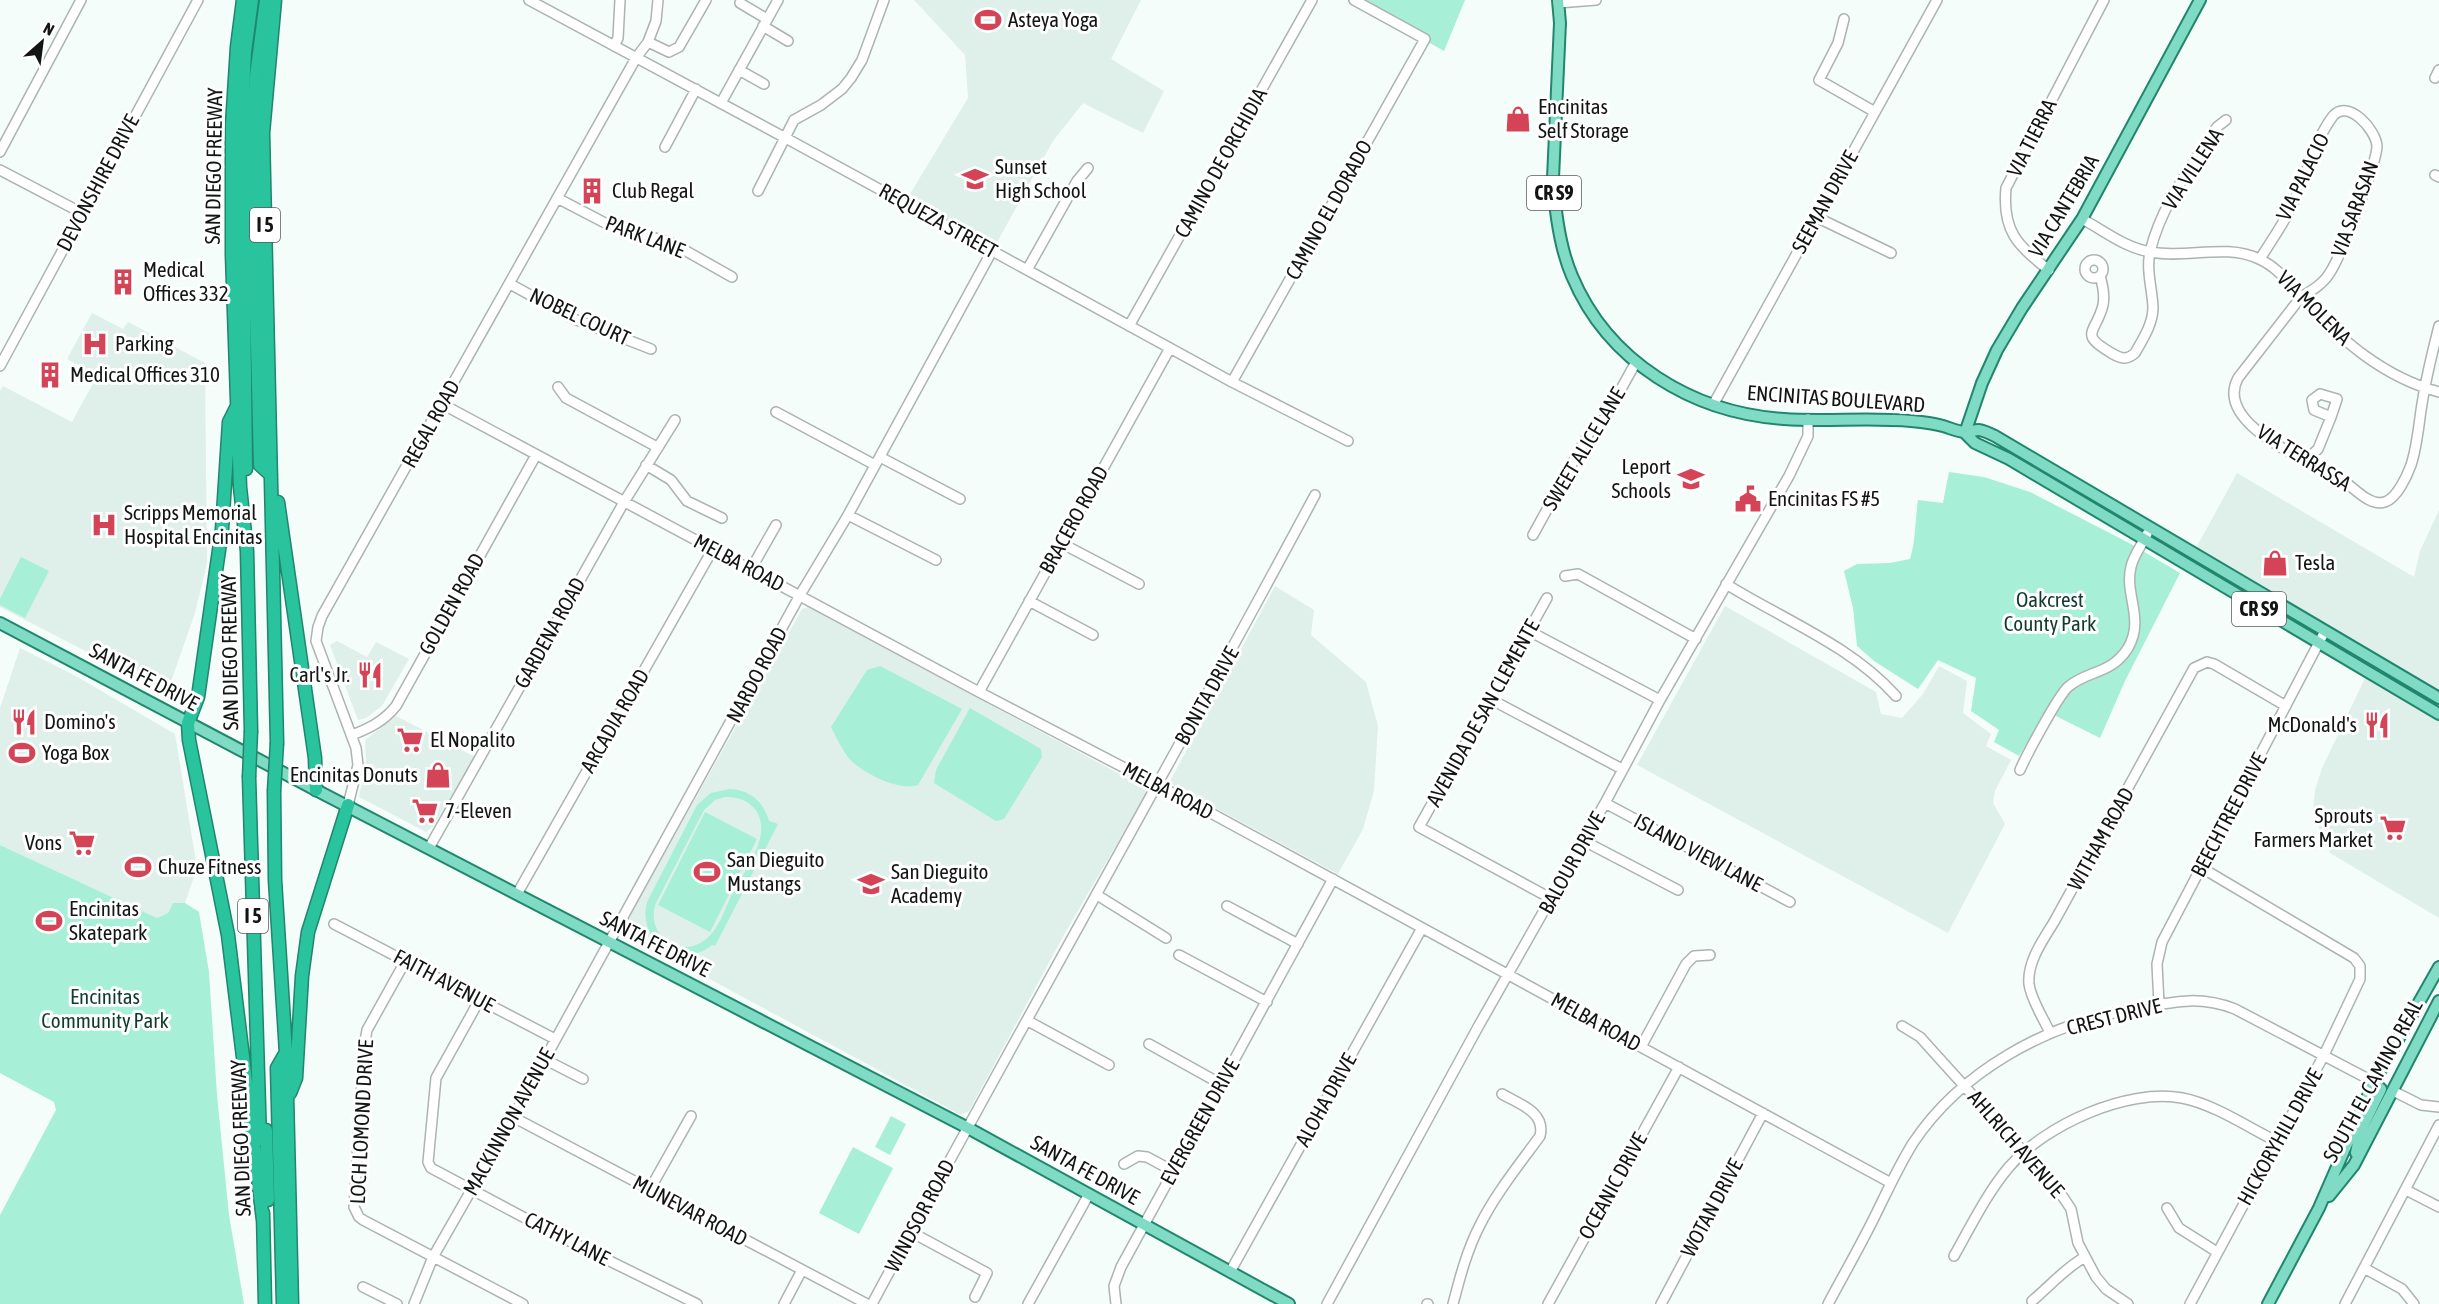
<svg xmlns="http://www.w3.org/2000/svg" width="2439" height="1304" viewBox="0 0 2439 1304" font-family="'Asap Condensed',sans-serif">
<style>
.built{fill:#dfefe9}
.green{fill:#a7efd7;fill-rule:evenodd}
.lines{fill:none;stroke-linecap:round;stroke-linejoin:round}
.minor-casing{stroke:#acb3b0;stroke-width:12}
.major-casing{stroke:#21866d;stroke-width:14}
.highway-casing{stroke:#21866d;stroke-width:15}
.minor{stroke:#fff;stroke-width:9}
.major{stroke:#7fdbc4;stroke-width:10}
.highway{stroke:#29c39d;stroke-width:12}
.highway-bridge-casing{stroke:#21866d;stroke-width:15;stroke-linecap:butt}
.highway-bridge{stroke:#29c39d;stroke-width:12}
.labels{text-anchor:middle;stroke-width:6;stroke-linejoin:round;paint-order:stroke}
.shield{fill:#fff;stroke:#595b5a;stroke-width:1.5}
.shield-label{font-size:20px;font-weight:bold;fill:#121514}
.poi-label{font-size:21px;fill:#121514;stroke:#fff;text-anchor:start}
.street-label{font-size:21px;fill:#121514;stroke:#fff}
.park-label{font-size:21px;fill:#103c30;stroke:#fff}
</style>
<rect width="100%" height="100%" fill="#f5fdfa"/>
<path class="built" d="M 914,0 L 1141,0 L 1111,59 L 1164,91 L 1143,133 L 1083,103 L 1053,141 L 995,246 L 907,199 L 968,98 L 965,55 Z
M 92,313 L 123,329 L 128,322 L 205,363 L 207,563 L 195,613 L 167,693 L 0,607 L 0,391 L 3,386 L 72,422 L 97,376 L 67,359 Z
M 2237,473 L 2414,577 L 2420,551 L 2439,510 L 2439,694 L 2195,550 Z
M 1275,586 L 1314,610 L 1311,635 L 1366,682 L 1378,726 L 1374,791 L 1363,829 L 1338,874 L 1169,783 Z
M 1725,606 L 1876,692 L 1881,714 L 1902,718 L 1923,694 L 1939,666 L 1967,681 L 1963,713 L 1991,734 L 1986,746 L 2011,760 L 1995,791 L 1993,803 L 2005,824 L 1948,933 L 1637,765 Z
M 808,607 L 1144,787 L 1146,794 L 1065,933 L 969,1111 L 961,1115 L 621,931 L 802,609 Z
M 337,641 L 367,657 L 376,642 L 409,659 L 382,706 L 366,718 L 358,720 L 330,645 Z
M 20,648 L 74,675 L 175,734 L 197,868 L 185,903 L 173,903 L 168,913 L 157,918 L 0,845 L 0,708 Z
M 2367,674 L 2439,717 L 2439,918 L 2330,853 L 2322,837 L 2313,811 L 2315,790 L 2322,768 Z
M 396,716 L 475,757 L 433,826 L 426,832 L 359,797 L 366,763 L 365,740 Z"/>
<path class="green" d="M 1353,0 L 1465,0 L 1444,51 Z
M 1949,472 L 1984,477 L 2030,492 L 2129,543 L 2180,573 L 2125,681 L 2100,738 L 2046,711 L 2019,756 L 1994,742 L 1999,730 L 1971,711 L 1976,678 L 1938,660 L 1918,689 L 1874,661 L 1857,646 L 1853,608 L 1844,571 L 1857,564 L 1890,563 L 1910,559 C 1916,539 1915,520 1918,500 L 1943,503 Z
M 21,557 L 49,571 L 25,618 L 0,605 L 0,599 Z
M 880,666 L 962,709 L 918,785 C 900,792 859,772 847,756 C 841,747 836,737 831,727 L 867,670 Z
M 970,708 L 1041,749 L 1042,757 L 1004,819 L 996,821 L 934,783 L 936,770 Z
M 730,789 C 750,790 764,802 769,821 L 778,824 L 715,946 L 712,945 C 680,971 637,942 647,902 L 697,805 L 711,793 ZM 725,797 C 736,797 746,799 754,808 C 775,833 745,869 733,892 C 725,908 718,933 702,942 C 690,950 674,948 664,939 C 654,930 652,917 655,905 L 704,810 L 715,800 Z
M 705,812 L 757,839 L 710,932 L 658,905 Z
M 0,845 L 157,918 L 168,913 L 173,903 L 185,903 L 199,912 L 209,972 L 217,1095 L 229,1215 L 244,1304 L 0,1304 L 0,1215 L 56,1110 L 54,1102 L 0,1073 Z
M 891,1116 L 906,1124 L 890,1155 L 875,1147 Z
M 853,1147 L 893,1168 L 859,1234 L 819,1213 Z"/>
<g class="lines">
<g class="minor-casing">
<path id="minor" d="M 529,0 L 793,142 L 1232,382 L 1348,441
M 658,0 L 656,21 L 648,42 L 669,52 L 679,47 L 706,0
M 740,3 L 767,19
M 1558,3 L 1596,0
M 1844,19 L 1838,43 L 1819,80 L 1875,112
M 763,26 L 788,41
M 614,46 L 618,38 L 620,0
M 739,70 L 764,84
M 2435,78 L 2439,70
M 721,103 L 778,0
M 665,147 L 696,89
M 0,152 L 81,0
M 0,170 L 82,213
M 2435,175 L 2439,177
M 758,191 L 794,120 L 821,105 L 842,89 L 851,78 L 862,60 L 884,0
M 557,198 L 607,224 L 672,243 L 732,277
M 1816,217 L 1891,253
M 2082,219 C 2105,231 2125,248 2151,252 C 2186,259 2226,243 2259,259 C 2279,268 2288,283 2302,298 C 2341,340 2383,377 2439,392
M 2260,259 C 2271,241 2284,223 2293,204 C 2307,174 2313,143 2333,116 C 2348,98 2376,130 2377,146 C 2377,162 2340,259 2329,274 C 2323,284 2311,291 2301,297 L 2238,378 C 2213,425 2312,462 2342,480 C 2354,487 2369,507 2385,502 C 2397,498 2407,476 2411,465 C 2418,444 2419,419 2423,398 C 2427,373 2433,350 2439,326
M2085 269a9 9 0 1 1 18 0a9 9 0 1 1-18 0Z
M 1027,270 L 1077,181 L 1088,168
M 2049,270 C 2017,246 2002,230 2006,188 L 2104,0
M 2100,276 C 2103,286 2105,295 2103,305 C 2096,334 2077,333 2113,354 C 2122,359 2127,360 2135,353 C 2143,339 2153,324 2153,307 C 2152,288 2146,270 2150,252 C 2161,205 2191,167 2217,127 L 2226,120
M 510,284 L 574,319 L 651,349
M 1129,326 L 1312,0
M 0,366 L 198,0
M 1232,382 L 1425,39 L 1354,0
M 558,387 L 566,398 L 657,447
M 2320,394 L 2337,399 L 2331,417 L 2314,410 L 2312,400 Z
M 442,404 L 979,692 L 1209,812 L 1891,1183
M 1713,405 L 1937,0
M 776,412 L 875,465
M 880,457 L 960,499
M 2305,461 L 2318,449 L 2331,417
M 646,465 L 671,480 L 687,501 L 722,518
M 848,515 L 936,560
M 1533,535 L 1589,433 L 1605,418 L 1636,362
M 1061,543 L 1139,584
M 751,569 L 776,525
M 1565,576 L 1578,574 L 1696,639
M 1726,584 C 1784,620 1850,645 1896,696
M 1547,598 L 1419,827 L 1552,899
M 1029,601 L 1093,635
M 1529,631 L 1660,700
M 979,692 L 1170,348
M 1492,700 L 1622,769
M 352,735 C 370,728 384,721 396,706 L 536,455
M 2020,770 C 2026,756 2058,696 2068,687 C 2087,670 2111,675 2128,648 C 2145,619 2124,594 2131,567 C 2133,556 2142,545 2147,534
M 1605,803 L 1790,902
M 348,805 L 358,765 L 356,748 L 316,641 L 318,627 L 322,616 L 636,58 L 648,42
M 1584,841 L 1678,890
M 429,848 L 624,502 L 675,420
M 517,894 L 713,549
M 1097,895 L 1166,938
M 1227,906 L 1298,944
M 334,924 L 555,1039
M 1179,955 L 1267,1002
M 406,960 L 367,1030 L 364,1047 L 354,1207 L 359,1217 L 363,1220 L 523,1304
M 480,999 L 436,1078 L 428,1162 L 431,1168 L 555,1234 L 697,1304
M 2159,1004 L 2157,964 L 2162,942 L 2325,631
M 1028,1021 L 1109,1065
M 1902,1026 L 1920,1037 L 2059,1191 L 2071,1209 L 2078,1243 L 2096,1277 L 2106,1289 L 2128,1304
M 2050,1033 C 2044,1019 2031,1000 2029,984 C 2027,962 2043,940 2054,922 L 2194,668 L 2207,662 L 2214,664 L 2286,706
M 1149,1044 L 1221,1084
M 1641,1047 L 1686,964 L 1694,956 L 1710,955
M 544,1059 L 583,1079
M 2393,1091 L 2421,1105 L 2439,1107
M 513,1117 L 867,1304
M 1124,1164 L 1138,1156 L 1147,1157 L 1173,1171
M 650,1189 L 691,1116
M 2406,1190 L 2439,1207
M 2167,1208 L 2179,1228 L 2217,1252
M 911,1232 L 987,1273 L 975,1297
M 1954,1256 C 1971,1226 1987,1193 2009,1167 C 2045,1125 2127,1088 2182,1098 C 2214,1104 2249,1128 2278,1142
M 2364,1268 L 2402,1289 L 2414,1304
M 1230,1272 L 1422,928
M 363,1287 L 397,1304
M 2032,1301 C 2050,1286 2065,1268 2085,1257
M 414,1304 L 433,1257 L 513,1117 L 800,595 L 848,515 L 992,251
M 784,1304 L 802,1270
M 872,1304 C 1017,1033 1170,766 1315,495
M 1028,1304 L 1089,1194
M 1116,1304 L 1114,1286 L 1121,1267 L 1333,879
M 1327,1304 L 1478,1027 L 1605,803 L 1660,700 L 1789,476 L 1808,436 L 1808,419
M 1427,1304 L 1428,1304
M 1453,1304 C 1460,1277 1467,1250 1480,1225 C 1496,1193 1519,1165 1540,1136 C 1546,1112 1519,1104 1502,1094
M 1548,1304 L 1679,1067
M 1661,1304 L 1763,1113
M 1828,1304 C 1843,1276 1859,1248 1873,1220 C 1886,1194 1898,1167 1913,1143 C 1961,1071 2045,1025 2129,1010 C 2169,1003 2196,994 2235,1009 L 2374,1082
M 2190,1304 L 2324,1055 L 2360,979 L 2360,966 L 2354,958 L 2202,868
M 2345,1304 L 2439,1125"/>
</g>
<g class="major-casing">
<path id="major" d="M 1558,0 L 1560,23 L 1553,178 C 1555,211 1559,246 1572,276 C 1608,362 1693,413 1784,419 C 1826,422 1869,417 1911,421 C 1922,422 1933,423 1943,426 C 1950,428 1958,432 1965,432 C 1969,433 1974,430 1978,430 C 1984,430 1990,434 1995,436 L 2439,698
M 1965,433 L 1975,443 L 2009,459 L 2439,714
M 1965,433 L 1982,383 L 1997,350 L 2022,308 L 2082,219 L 2200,0
M 0,623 L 316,790 L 968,1128 L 1289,1304
M 2356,1153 L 2360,1132 L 2381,1089 L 2374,1082
M 2329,1196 L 2354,1165 L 2439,1001
M 2268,1304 L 2319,1208 L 2374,1082 L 2439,967"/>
</g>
<g class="highway-casing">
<path id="highway" d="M 243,0 L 237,47 L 232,125 L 232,255 L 240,487 L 247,551 L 251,731
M 266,0 L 256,76 L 252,141 L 260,465 L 271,475
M 275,0 L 263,133 L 277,743
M 237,406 L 229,422 L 222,529 L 198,697 L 188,723 L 189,740 L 228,935 L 263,1220
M 246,469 L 242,112 L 245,52 L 252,0
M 278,502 L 315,758 L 316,790
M 249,777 L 260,1139
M 274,791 L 275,880 L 286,1053 L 292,1304
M 290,1093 L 296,1078 L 302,976 L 308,932 L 348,805
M 266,1130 L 268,1200
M 263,1213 L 265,1304
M 283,1304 L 277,1068 L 285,1054"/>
</g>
<use href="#minor" class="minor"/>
<use href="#major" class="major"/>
<use href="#highway" class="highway"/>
<g class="highway-bridge-casing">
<path id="highway-bridge" d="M 249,777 L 251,731
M 274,791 L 277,743"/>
</g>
<use href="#highway-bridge" class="highway-bridge"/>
</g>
<defs>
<g id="stadium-bare" transform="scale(2.07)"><path d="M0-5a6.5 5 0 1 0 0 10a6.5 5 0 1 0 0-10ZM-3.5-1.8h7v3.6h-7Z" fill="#d44456" stroke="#fff" stroke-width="2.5" paint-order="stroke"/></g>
<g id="shop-bare" transform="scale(2.07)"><path d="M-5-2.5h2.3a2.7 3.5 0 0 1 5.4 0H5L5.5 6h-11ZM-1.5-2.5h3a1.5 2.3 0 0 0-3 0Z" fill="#d44456" stroke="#fff" stroke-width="2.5" paint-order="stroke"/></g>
<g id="school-bare" transform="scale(2.07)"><path d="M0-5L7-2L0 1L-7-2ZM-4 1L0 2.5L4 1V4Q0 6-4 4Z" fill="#d44456" stroke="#fff" stroke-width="2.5" paint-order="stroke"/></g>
<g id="building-bare" transform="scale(2.07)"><path d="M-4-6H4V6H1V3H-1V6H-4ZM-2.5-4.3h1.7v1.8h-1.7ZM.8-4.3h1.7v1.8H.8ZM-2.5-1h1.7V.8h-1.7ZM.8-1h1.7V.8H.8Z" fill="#d44456" stroke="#fff" stroke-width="2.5" paint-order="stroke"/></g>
<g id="hospital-bare" transform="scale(2.07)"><path d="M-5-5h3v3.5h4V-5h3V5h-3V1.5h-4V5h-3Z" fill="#d44456" stroke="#fff" stroke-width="2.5" paint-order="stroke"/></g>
<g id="civic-bare" transform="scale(2.07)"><path d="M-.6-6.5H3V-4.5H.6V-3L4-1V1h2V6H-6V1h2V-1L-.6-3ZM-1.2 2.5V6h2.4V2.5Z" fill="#d44456" stroke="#fff" stroke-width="2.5" paint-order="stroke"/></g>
<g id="restaurant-bare" transform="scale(2.07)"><path d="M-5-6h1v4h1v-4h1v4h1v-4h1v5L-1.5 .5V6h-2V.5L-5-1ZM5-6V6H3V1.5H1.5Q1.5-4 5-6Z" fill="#d44456" stroke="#fff" stroke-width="2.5" paint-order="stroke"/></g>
<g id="supermarket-bare" transform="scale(2.07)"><path d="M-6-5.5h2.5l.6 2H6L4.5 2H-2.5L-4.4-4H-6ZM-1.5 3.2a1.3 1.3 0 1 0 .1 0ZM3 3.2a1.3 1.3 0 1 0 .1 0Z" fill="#d44456" stroke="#fff" stroke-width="2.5" paint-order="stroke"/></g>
</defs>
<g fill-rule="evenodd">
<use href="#stadium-bare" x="988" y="20"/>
<use href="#shop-bare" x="1518" y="119"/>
<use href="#school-bare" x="975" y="179"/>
<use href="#building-bare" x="592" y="191"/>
<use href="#building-bare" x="123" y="282"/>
<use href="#hospital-bare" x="95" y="344"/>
<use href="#building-bare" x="50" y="375"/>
<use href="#school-bare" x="1691" y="479"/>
<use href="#civic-bare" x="1748" y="499"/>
<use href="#hospital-bare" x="104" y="525"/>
<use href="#shop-bare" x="2275" y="563"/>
<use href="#restaurant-bare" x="370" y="675"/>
<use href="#restaurant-bare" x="24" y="722"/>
<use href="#restaurant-bare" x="2377" y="725"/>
<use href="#supermarket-bare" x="410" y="740"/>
<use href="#stadium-bare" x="22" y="753"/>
<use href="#shop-bare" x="438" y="775"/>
<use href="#supermarket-bare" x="425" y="811"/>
<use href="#supermarket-bare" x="2393" y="828"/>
<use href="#supermarket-bare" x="82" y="843"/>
<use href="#stadium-bare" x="138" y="867"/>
<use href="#stadium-bare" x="707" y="872"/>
<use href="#school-bare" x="871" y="884"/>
<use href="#stadium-bare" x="49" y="921"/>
</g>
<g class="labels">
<g class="shield">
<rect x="1527" y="176" width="54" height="34" rx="4.5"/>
<rect x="250" y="208" width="30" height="34" rx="4.5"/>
<rect x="2232" y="592" width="54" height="34" rx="4.5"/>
<rect x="238" y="899" width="30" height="34" rx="4.5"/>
</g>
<g class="shield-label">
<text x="1554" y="200">CR S9</text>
<text x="265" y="232">I 5</text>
<text x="2259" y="616">CR S9</text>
<text x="253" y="923">I 5</text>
</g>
<g class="poi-label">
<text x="1008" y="27">Asteya Yoga</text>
<text x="1538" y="114">Encinitas<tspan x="1538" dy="24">Self Storage</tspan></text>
<text x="995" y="174">Sunset<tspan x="995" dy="24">High School</tspan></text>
<text x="612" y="198">Club Regal</text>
<text x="143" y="277">Medical<tspan x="143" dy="24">Offices 332</tspan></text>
<text x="115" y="351">Parking</text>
<text x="70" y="382">Medical Offices 310</text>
<text x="1671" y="474" text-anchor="end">Leport<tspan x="1671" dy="24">Schools</tspan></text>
<text x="1768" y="506">Encinitas FS #5</text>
<text x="124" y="520">Scripps Memorial<tspan x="124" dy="24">Hospital Encinitas</tspan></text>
<text x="2295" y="570">Tesla</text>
<text x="350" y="682" text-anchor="end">Carl's Jr.</text>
<text x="44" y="729">Domino's</text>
<text x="2357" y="732" text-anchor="end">McDonald's</text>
<text x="430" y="747">El Nopalito</text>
<text x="42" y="760">Yoga Box</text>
<text x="418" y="782" text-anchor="end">Encinitas Donuts</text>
<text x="445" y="818">7-Eleven</text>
<text x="2373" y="823" text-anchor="end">Sprouts<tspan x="2373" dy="24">Farmers Market</tspan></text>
<text x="62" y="850" text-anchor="end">Vons</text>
<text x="727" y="867">San Dieguito<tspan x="727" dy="24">Mustangs</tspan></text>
<text x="158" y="874">Chuze Fitness</text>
<text x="891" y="879">San Dieguito<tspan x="891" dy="24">Academy</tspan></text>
<text x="69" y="916">Encinitas<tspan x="69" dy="24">Skatepark</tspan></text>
</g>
<g class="street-label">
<text transform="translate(2032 138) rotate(-63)" y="7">VIA TIERRA</text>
<text transform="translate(1221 163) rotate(-61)" y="7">CAMINO DE ORCHIDIA</text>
<text transform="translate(214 166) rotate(-89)" y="7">SAN DIEGO FREEWAY</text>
<text transform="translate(2193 169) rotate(-57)" y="7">VIA VILLENA</text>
<text transform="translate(2303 177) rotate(-64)" y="7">VIA PALACIO</text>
<text transform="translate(98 183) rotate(-62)" y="7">DEVONSHIRE DRIVE</text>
<text transform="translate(1825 202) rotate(-61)" y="7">SEEMAN DRIVE</text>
<text transform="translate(2064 206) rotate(-59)" y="7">VIA CANTEBRIA</text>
<text transform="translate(2355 209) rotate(-70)" y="7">VIA SARASAN</text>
<text transform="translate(1329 210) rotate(-61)" y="7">CAMINO EL DORADO</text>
<text transform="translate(938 221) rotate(29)" y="7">REQUEZA STREET</text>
<text transform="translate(645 237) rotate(21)" y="7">PARK LANE</text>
<text transform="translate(2314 308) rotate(45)" y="7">VIA MOLENA</text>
<text transform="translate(580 317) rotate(25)" y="7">NOBEL COURT</text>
<text transform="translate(1836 399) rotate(4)" y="7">ENCINITAS BOULEVARD</text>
<text transform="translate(431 424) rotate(-61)" y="7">REGAL ROAD</text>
<text transform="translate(1584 449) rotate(-59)" y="7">SWEET ALICE LANE</text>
<text transform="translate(2304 458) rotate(32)" y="7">VIA TERRASSA</text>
<text transform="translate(1074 520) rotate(-61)" y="7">BRACERO ROAD</text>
<text transform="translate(739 563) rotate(28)" y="7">MELBA ROAD</text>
<text transform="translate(452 604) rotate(-61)" y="7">GOLDEN ROAD</text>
<text transform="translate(550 633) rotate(-61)" y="7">GARDENA ROAD</text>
<text transform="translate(230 652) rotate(-91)" y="7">SAN DIEGO FREEWAY</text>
<text transform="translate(757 675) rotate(-62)" y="7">NARDO ROAD</text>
<text transform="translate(144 677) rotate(28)" y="7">SANTA FE DRIVE</text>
<text transform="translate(1207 696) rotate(-61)" y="7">BONITA DRIVE</text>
<text transform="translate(1483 713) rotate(-61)" y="7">AVENIDA DE SAN CLEMENTE</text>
<text transform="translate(615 721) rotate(-60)" y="7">ARCADIA ROAD</text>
<text transform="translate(1168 791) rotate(28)" y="7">MELBA ROAD</text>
<text transform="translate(2229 815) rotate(-62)" y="7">BEECHTREE DRIVE</text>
<text transform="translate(2101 839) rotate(-61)" y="7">WITHAM ROAD</text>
<text transform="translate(1698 853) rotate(28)" y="7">ISLAND VIEW LANE</text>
<text transform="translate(1572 863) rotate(-61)" y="7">BALOUR DRIVE</text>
<text transform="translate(655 944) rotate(27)" y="7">SANTA FE DRIVE</text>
<text transform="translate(444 981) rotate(28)" y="7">FAITH AVENUE</text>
<text transform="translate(2114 1017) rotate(-14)" y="7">CREST DRIVE</text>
<text transform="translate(1596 1022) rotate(29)" y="7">MELBA ROAD</text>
<text transform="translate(2373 1081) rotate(-61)" y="7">SOUTH EL CAMINO REAL</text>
<text transform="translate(1326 1100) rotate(-61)" y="7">ALOHA DRIVE</text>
<text transform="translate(362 1122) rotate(-87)" y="7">LOCH LOMOND DRIVE</text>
<text transform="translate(509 1122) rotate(-61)" y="7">MACKINNON AVENUE</text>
<text transform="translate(1200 1122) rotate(-61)" y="7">EVERGREEN DRIVE</text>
<text transform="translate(2280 1137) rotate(-61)" y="7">HICKORYHILL DRIVE</text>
<text transform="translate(241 1138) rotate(-92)" y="7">SAN DIEGO FREEWAY</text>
<text transform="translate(2016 1144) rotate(49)" y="7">AHLRICH AVENUE</text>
<text transform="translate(1085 1170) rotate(29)" y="7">SANTA FE DRIVE</text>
<text transform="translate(1613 1186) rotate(-61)" y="7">OCEANIC DRIVE</text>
<text transform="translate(1712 1208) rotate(-62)" y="7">WOTAN DRIVE</text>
<text transform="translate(690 1211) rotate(28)" y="7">MUNEVAR ROAD</text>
<text transform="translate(920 1216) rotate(-62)" y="7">WINDSOR ROAD</text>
<text transform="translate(567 1239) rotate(27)" y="7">CATHY LANE</text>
</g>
<g class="park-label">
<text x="2050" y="607">Oakcrest<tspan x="2050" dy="24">County Park</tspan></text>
<text x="105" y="1004">Encinitas<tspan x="105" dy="24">Community Park</tspan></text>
</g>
</g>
<g transform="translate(42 42) rotate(28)" stroke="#ffffff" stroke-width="4.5" paint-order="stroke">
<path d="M0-4.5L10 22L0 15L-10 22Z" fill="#121514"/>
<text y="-9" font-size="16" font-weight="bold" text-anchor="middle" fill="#121514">N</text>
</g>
</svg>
